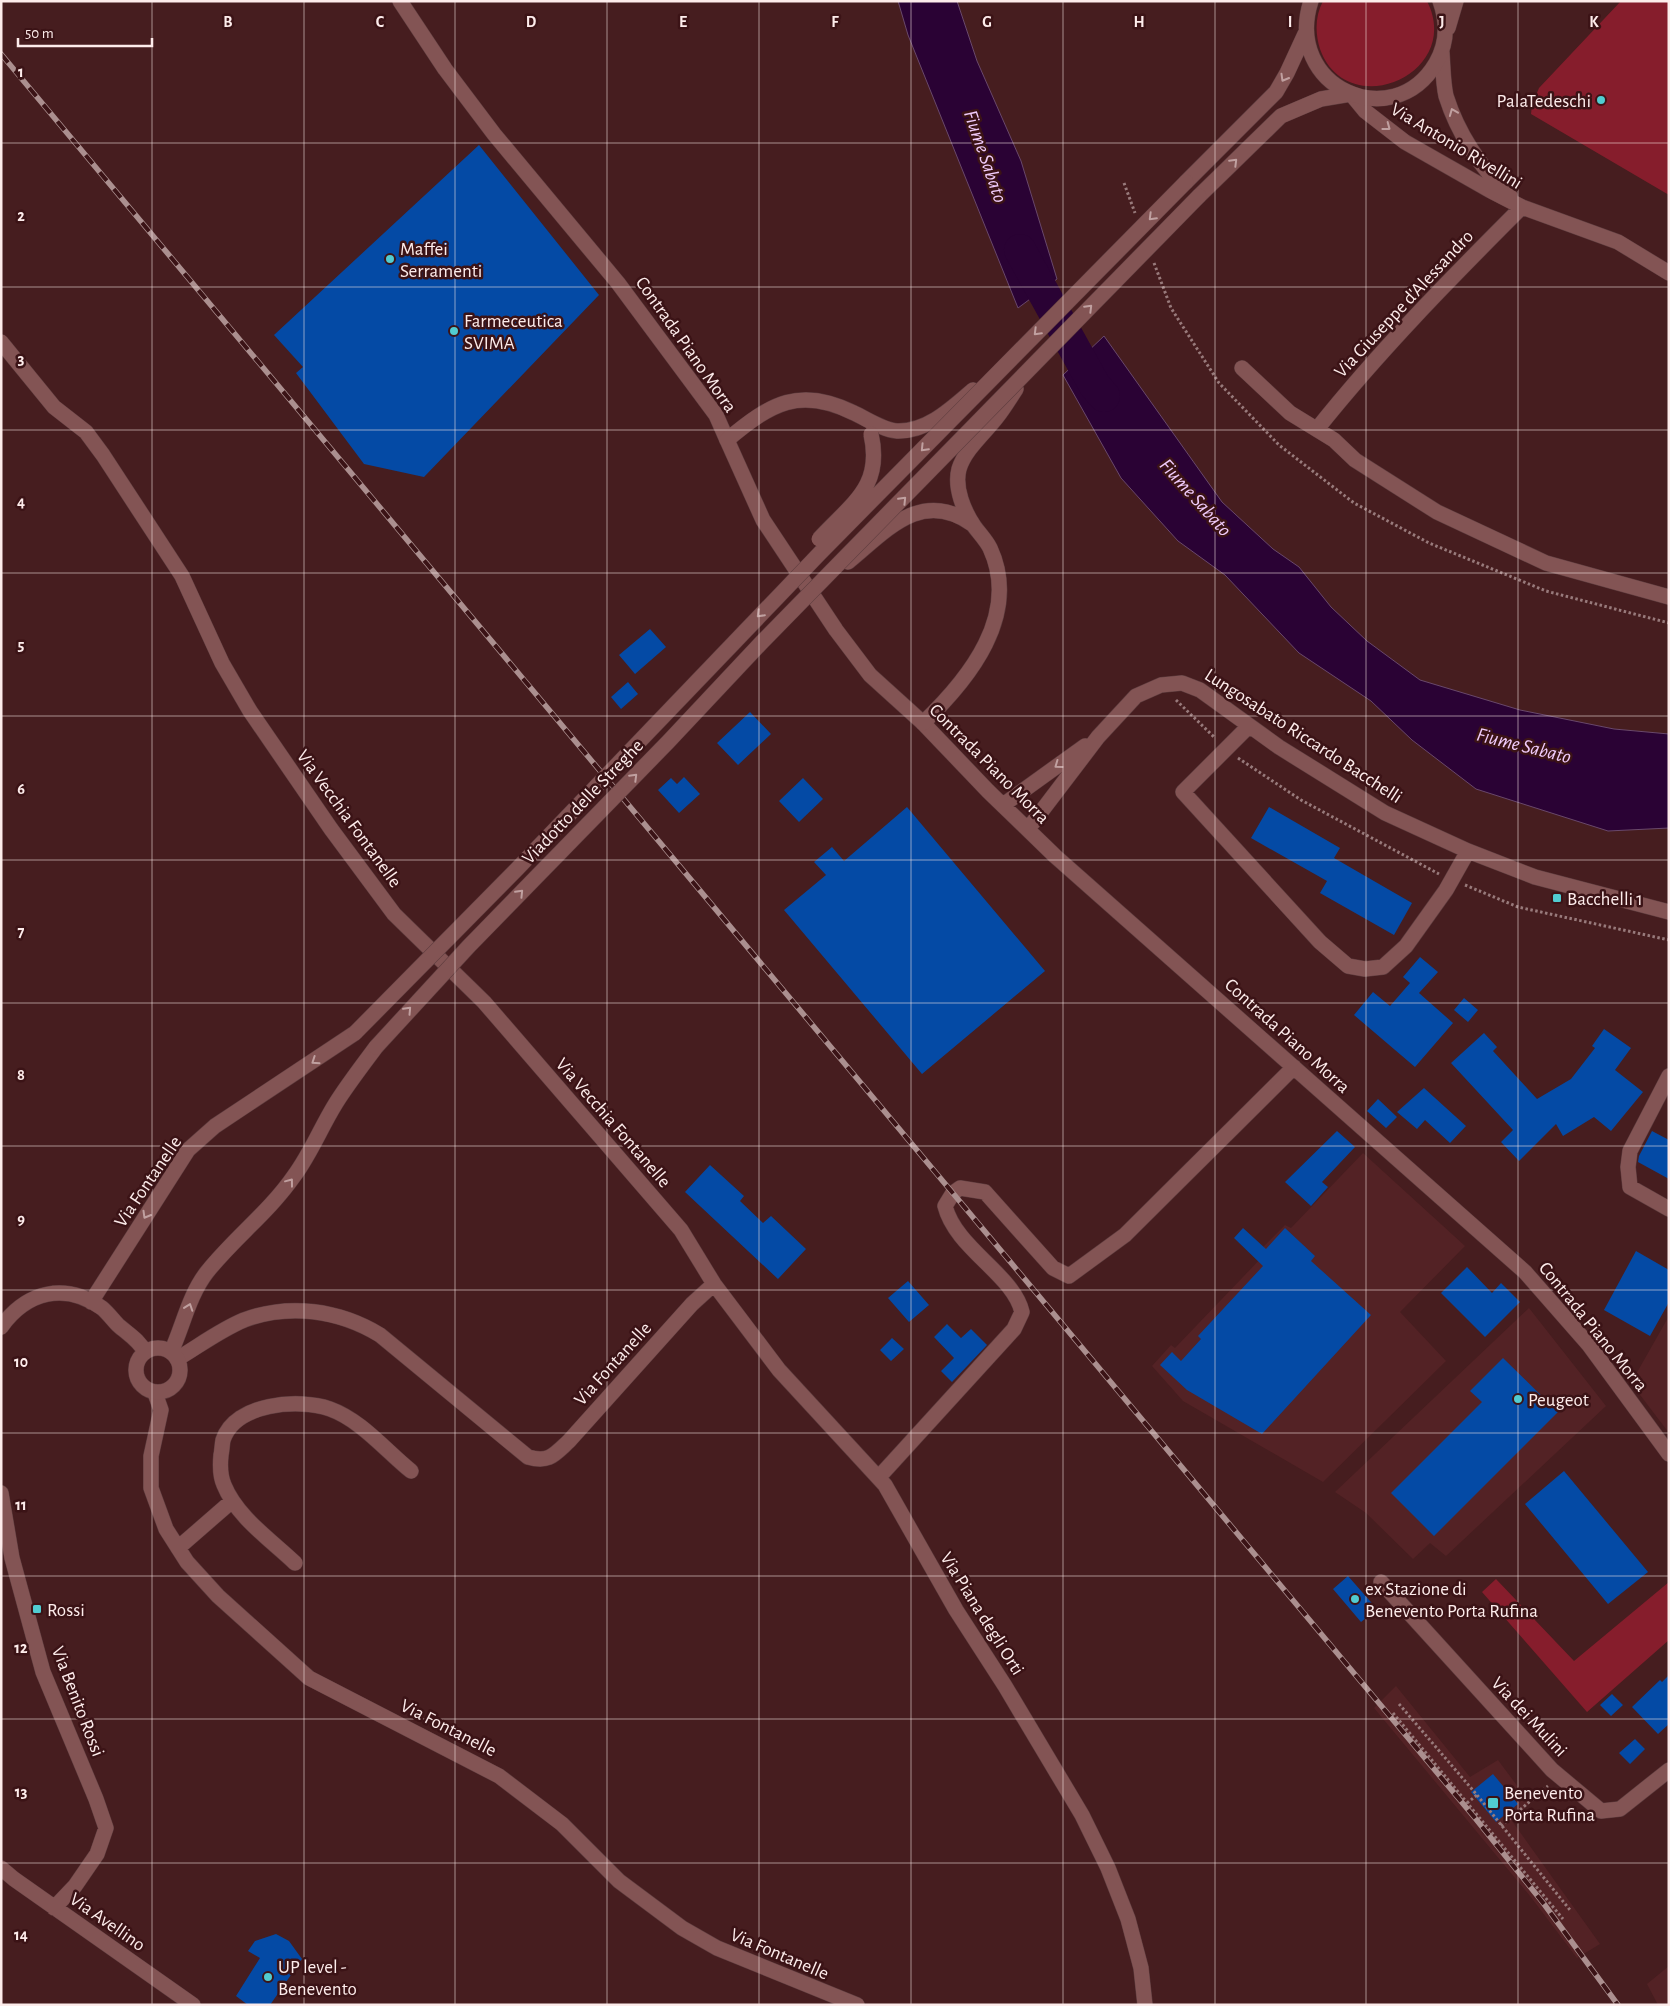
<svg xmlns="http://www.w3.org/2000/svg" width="1670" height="2006" viewBox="0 0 1670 2006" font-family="'Alegreya Sans',sans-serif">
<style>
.built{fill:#532225}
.grass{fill:#861d2c}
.water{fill:#2a0234;stroke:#69486b}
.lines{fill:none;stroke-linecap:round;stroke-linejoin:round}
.river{stroke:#2a0234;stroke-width:32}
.building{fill:#044aa5}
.street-casing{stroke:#5d3c3e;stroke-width:16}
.secondary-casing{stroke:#5d3c3e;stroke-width:16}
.path{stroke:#987a7b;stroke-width:3;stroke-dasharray:2.5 2.5;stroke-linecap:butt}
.street{stroke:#835454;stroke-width:15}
.secondary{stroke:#835454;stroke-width:15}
.rail-casing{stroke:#ab8f8f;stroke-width:5.5}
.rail{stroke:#3b1316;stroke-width:4;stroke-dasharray:11;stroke-linecap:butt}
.secondary-bridge-casing{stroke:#5d3c3e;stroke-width:16;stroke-linecap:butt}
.secondary-bridge{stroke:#835454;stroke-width:15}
.oneway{stroke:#c0a0a0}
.grid{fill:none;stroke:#fdeceb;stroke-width:1;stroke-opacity:0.55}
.poi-dot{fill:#51ccd1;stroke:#3b1316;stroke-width:2}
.labels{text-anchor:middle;stroke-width:5;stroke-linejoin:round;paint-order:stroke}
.poi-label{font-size:19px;fill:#fdeceb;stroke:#3b1316;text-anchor:start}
.street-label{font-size:19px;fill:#fdeceb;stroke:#3b1316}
.water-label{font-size:20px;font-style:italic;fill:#f1ccfc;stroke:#3b1316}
.grid-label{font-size:16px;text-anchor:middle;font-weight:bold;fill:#fdeceb;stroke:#3b1316;stroke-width:5;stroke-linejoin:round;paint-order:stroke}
</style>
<rect width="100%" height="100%" fill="#461d1f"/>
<path class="built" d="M 1363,1153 L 1465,1246 L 1400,1312 L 1446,1361 L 1323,1482 L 1183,1401 L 1152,1366 L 1171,1345 L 1175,1348 L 1265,1254 L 1261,1249 L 1285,1225 L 1291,1228 Z
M 1529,1308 L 1606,1406 L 1446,1556 L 1430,1543 L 1413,1559 L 1366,1513 L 1335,1492 Z
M 1669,1316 L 1669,1433 L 1631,1383 Z
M 1396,1686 L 1470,1777 L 1498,1760 L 1530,1803 L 1512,1821 L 1600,1944 L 1577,1958 L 1530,1896 L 1374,1708 Z
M 1669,1966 L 1669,2005 L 1658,2005 L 1647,1984 Z"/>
<path class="grass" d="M 1323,1 L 1427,1 C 1464,74 1347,124 1320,49 C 1315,33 1315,16 1323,1 Z
M 1621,1 L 1669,1 L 1669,195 L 1531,114 L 1532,105 L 1539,88 Z
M 1496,1579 L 1574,1661 L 1669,1582 L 1669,1640 L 1587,1712 L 1482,1592 Z"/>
<path class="water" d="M 898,1 L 957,1 L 977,61 L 1021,161 L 1057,279 L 1018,308 L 908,35 Z
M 1104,336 L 1222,502 L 1273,549 L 1299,567 L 1331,607 L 1367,641 L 1420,680 L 1520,710 L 1614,729 L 1669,734 L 1669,828 L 1608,831 L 1476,789 L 1412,740 L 1371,701 L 1299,653 L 1225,575 L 1178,541 L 1121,478 L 1063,375 Z"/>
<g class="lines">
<path class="river" d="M 1020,250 L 1095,386 L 1104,396"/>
</g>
<path class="building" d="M 479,145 L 599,295 L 424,477 L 364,464 L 296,373 L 303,367 L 274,335 Z
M 650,629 L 666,647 L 635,674 L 619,655 Z
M 628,682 L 638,694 L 621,709 L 611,697 Z
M 750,712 L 771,734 L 738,765 L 717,743 Z
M 684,777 L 700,794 L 679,813 L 658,790 L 671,778 L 677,784 Z
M 803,778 L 823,799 L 799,822 L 779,801 Z
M 907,807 L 1045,971 L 922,1074 L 784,910 L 826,875 L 814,862 L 832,847 L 844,861 Z
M 1269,807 L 1340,848 L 1334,858 L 1412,903 L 1394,935 L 1320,893 L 1327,881 L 1251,838 Z
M 1420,957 L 1438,972 L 1419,993 L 1453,1023 L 1415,1067 L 1354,1015 L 1373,992 L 1390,1006 L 1410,983 L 1403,977 Z
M 1464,998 L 1478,1010 L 1468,1022 L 1454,1010 Z
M 1604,1029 L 1631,1048 L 1615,1070 L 1643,1092 L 1611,1131 L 1594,1117 L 1563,1136 L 1556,1124 L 1519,1161 L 1501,1142 L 1513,1130 L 1451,1063 L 1484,1033 L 1497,1047 L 1493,1051 L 1537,1099 L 1571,1079 L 1595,1048 L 1592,1046 Z
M 1424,1088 L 1466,1126 L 1450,1143 L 1425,1120 L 1417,1129 L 1397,1112 Z
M 1378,1099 L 1397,1117 L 1386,1128 L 1367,1111 Z
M 1337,1131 L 1355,1147 L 1322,1182 L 1328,1187 L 1311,1206 L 1285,1182 Z
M 1652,1131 L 1669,1140 L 1669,1179 L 1638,1162 L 1639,1156 Z
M 710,1165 L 744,1196 L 740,1201 L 763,1223 L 771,1216 L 806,1249 L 778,1279 L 685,1192 Z
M 1243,1228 L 1266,1249 L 1285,1228 L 1315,1256 L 1311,1261 L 1371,1315 L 1262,1434 L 1187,1390 L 1160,1365 L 1172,1352 L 1181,1361 L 1201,1339 L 1198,1336 L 1263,1266 L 1234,1238 Z
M 1636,1251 L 1669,1270 L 1669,1302 L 1650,1336 L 1604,1310 Z
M 1467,1267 L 1492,1293 L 1501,1283 L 1520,1302 L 1485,1337 L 1441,1293 Z
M 908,1281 L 929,1305 L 909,1322 L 888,1298 Z
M 947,1324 L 961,1338 L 971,1329 L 987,1345 L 952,1382 L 941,1371 L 954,1358 L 934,1337 Z
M 892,1338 L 904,1349 L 891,1361 L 880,1350 Z
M 1503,1358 L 1558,1412 L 1434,1536 L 1391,1493 L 1482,1402 L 1470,1391 Z
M 1564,1471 L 1648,1572 L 1608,1604 L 1525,1504 Z
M 1348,1576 L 1377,1609 L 1361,1622 L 1333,1589 Z
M 1669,1675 L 1669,1724 L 1658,1734 L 1632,1707 L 1660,1680 L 1662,1682 Z
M 1612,1694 L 1623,1705 L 1611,1716 L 1600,1705 Z
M 1635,1739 L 1645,1749 L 1630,1764 L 1619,1753 Z
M 1493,1774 L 1518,1804 L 1496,1822 L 1471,1792 Z
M 276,1934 L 289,1941 L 302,1959 L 270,2005 L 248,2005 L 236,1996 L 260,1958 L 248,1951 L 255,1941 Z"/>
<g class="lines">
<g class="street-casing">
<path id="street" d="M 400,1 L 445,69 L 494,134 L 618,283 L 716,415 L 727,440
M 1442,53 C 1443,67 1443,83 1446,96 C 1458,134 1481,168 1510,196
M 1351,94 L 1365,111 L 1405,142 L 1491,191 L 1522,207 L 1618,242 L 1669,273
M 1,342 L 54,407 L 86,432 L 103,455 L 182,576 L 222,663 L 250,711 L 331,829 L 394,914 L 484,1002 L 681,1230 L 714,1284 L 779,1370 L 885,1485 L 956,1610 L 1005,1686 L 1082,1815 L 1108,1868 L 1128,1919 L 1141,1968 L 1145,2005
M 1242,368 L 1290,413 L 1334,440 L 1355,460 L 1437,512 L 1546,563 L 1669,597
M 1317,429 C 1380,350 1451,278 1522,207
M 923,723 L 988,791 L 1055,856 L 1525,1272 L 1589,1345 L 1669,1454
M 1249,726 L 1183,792 L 1320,942 L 1348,966 L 1365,969 L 1383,967 L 1406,946 L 1446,890 L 1468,851
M 1003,805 L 1085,746
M 1028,829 L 1098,737 L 1136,696 L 1161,685 L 1182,683 L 1200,690 L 1279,747 L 1385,813 L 1468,851 L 1535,877 L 1669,912
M 1669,1076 L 1630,1151 L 1628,1167 L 1630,1187 L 1669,1209
M 177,1359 C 199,1346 220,1330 244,1320 C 289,1303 339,1310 380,1335 L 528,1457 C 549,1463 554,1455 569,1441 L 692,1304 L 714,1284
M 155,1393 L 161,1410 L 151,1456 L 151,1488 L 166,1529 L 187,1562 L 218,1596 L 309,1678 L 499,1776 L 562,1824 L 619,1881 L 682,1928 L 717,1948 L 857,2005
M 879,1477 L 1014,1329 L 1022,1312 C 1013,1274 956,1249 945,1206 L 953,1193 L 960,1188 L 985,1192 L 1053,1268 L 1069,1276 L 1125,1235 L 1294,1067
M 178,1548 L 232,1501
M 295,1563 C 271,1540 237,1517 224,1485 C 220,1476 220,1465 221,1455 C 222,1451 222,1445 223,1440 C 235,1403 299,1398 330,1409 C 361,1420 386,1451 411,1471
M 1381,1582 L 1552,1770 L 1601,1811 L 1620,1809 L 1669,1770"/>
</g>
<g class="secondary-casing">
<path id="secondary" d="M 1311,1 C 1283,87 1393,136 1436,63 C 1447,44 1448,23 1440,1
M 1448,28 L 1456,1
M 1186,182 L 1276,92 L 1287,73 L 1305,34
M 1199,196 L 1281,116 L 1321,99 L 1351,94
M 973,390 C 951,409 927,432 897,431 C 883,430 867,419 854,413 C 800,386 771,403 727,440 L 763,520 L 836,630 L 870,675 L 923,723 C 969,679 1021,615 990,548 C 986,540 979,533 974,526 C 964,511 954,488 959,469 C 965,449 985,433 997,417 C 1004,408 1010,398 1016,389
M 848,562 C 886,531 921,488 972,524
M 91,1302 L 188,1150 L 215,1126 L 355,1033
M 1,1327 C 27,1291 65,1282 102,1308 C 108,1313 113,1320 118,1325 C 128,1334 139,1340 145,1352
M136 1370a22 22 0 1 1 44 0a22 22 0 1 1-44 0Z
M 171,1352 C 183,1326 189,1295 207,1272 C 234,1238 269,1212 294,1176 C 311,1153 321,1127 336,1103 C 348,1084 362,1066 376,1047
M 1,1493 L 12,1558 L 43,1672 L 96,1799 L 106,1828 L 97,1854 L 75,1886 L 54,1908
M 1,1868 L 14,1879 L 193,2005"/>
</g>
<path class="path" d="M 1124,183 L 1135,213
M 1154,263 L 1171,308 L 1219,383 L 1279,445 L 1354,503 L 1429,543 L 1546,591 L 1669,623
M 1176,700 L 1215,738
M 1238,758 L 1301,800 L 1439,874
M 1465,885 L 1518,907 L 1669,940
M 1399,1704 L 1477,1795 L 1570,1910
M 1393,1713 L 1563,1919
M 1467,1803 L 1477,1795
M 1501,1826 L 1548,1786"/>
<use href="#street" class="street"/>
<use href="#secondary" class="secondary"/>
<g class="rail-casing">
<path id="rail" d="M 1,54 L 1475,1818 L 1544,1904 L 1618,2005"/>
</g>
<use href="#rail" class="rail"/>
<g class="secondary-bridge-casing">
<path id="secondary-bridge" d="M 819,539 C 852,503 883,487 871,434
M 355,1033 L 517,869 L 820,553 L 1186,182
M 376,1047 L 469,946 L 668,742 L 762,642 L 1199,196"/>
</g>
<use href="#secondary-bridge" class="secondary-bridge"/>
</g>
<defs><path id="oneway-chevron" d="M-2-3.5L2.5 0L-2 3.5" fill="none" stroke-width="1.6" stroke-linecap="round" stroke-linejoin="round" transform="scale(1.25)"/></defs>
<g class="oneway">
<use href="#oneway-chevron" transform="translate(1284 78) rotate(120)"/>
<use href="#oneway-chevron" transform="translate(1453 112) rotate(-112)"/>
<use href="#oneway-chevron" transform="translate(1387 127) rotate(37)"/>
<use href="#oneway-chevron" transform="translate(1234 162) rotate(-45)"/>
<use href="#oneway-chevron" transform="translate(1152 217) rotate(135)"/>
<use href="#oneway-chevron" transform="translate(1089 308) rotate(-45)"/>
<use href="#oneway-chevron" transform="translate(1037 332) rotate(135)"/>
<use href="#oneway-chevron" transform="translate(924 448) rotate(134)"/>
<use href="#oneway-chevron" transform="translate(903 500) rotate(-46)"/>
<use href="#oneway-chevron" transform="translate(760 614) rotate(134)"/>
<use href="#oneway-chevron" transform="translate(1058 765) rotate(144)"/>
<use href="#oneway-chevron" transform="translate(634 777) rotate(-45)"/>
<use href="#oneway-chevron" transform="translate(520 893) rotate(-46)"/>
<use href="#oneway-chevron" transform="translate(408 1010) rotate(-47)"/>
<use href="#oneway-chevron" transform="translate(315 1061) rotate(146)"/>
<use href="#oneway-chevron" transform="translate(290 1182) rotate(-53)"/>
<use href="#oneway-chevron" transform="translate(146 1215) rotate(120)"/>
<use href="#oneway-chevron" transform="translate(189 1307) rotate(-71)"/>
</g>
<path class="grid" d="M 152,1 L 152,2005M 304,1 L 304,2005M 455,1 L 455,2005M 607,1 L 607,2005M 759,1 L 759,2005M 911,1 L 911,2005M 1063,1 L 1063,2005M 1215,1 L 1215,2005M 1366,1 L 1366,2005M 1518,1 L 1518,2005M 1,143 L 1669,143M 1,287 L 1669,287M 1,430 L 1669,430M 1,573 L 1669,573M 1,716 L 1669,716M 1,860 L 1669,860M 1,1003 L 1669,1003M 1,1146 L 1669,1146M 1,1290 L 1669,1290M 1,1433 L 1669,1433M 1,1576 L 1669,1576M 1,1719 L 1669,1719M 1,1863 L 1669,1863"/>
<g class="poi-dot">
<circle cx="1601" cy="100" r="5"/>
<circle cx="390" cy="259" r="5"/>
<circle cx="454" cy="331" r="5"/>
<rect x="1552" y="893" width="10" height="10" rx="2.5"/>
<circle cx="1518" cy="1399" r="5"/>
<circle cx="1355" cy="1599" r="5"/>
<rect x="32" y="1604" width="10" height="10" rx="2.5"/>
<rect x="1487" y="1797" width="12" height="12" rx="2.5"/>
<circle cx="268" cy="1977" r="5"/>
</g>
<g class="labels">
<g class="poi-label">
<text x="1591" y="107" text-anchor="end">PalaTedeschi</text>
<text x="400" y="255">Maffei<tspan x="400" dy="22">Serramenti</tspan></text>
<text x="464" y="327">Farmeceutica<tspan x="464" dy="22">SVIMA</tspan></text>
<text x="1567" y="905">Bacchelli 1</text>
<text x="1528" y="1406">Peugeot</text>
<text x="1365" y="1595">ex Stazione di<tspan x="1365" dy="22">Benevento Porta Rufina</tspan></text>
<text x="47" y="1616">Rossi</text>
<text x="1504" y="1799">Benevento<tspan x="1504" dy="22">Porta Rufina</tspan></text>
<text x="278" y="1973">UP level -<tspan x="278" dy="22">Benevento</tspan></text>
</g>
<g class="street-label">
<text transform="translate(1457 145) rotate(31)" y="7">Via Antonio Rivellini</text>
<text transform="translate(1403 303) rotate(-47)" y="7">Via Giuseppe d'Alessandro</text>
<text transform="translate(687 344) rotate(55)" y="7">Contrada Piano Morra</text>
<text transform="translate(1304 735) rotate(33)" y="7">Lungosabato Riccardo Bacchelli</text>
<text transform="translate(990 763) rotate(45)" y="7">Contrada Piano Morra</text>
<text transform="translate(582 801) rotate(-46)" y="7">Viadotto delle Streghe</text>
<text transform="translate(350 818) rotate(54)" y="7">Via Vecchia Fontanelle</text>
<text transform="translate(1288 1035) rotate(42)" y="7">Contrada Piano Morra</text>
<text transform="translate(614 1122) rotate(49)" y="7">Via Vecchia Fontanelle</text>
<text transform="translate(147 1181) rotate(-56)" y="7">Via Fontanelle</text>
<text transform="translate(1594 1326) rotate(51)" y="7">Contrada Piano Morra</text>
<text transform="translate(612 1363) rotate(-48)" y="7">Via Fontanelle</text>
<text transform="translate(983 1613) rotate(58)" y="7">Via Piana degli Orti</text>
<text transform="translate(79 1701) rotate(69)" y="7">Via Benito Rossi</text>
<text transform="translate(1530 1716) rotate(47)" y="7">Via dei Mulini</text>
<text transform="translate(449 1727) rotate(27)" y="7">Via Fontanelle</text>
<text transform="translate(108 1921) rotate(35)" y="7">Via Avellino</text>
<text transform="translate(780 1953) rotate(23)" y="7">Via Fontanelle</text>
</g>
<g class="water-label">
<text transform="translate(986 156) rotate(71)" y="7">Fiume Sabato</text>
<text transform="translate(1196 497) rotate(48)" y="7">Fiume Sabato</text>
<text transform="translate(1524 745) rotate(14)" y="7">Fiume Sabato</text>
</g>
</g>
<g class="grid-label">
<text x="228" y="27">B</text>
<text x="380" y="27">C</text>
<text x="531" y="27">D</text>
<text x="683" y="27">E</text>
<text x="835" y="27">F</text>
<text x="987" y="27">G</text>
<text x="1139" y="27">H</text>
<text x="1290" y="27">I</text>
<text x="1442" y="27">J</text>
<text x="1594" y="27">K</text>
<text x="21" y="77">1</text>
<text x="21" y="221">2</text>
<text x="21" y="364">3</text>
<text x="21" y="507">4</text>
<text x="21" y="650">5</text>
<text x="21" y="794">6</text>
<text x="21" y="937">7</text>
<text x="21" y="1080">8</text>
<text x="21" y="1224">9</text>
<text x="21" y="1367">10</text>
<text x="21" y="1510">11</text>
<text x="21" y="1653">12</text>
<text x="21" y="1797">13</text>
<text x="21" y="1940">14</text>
</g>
<rect width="1670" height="2006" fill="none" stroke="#fdeceb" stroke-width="5"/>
<path d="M18 38v8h134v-8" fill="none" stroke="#fdeceb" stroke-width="2.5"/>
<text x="25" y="38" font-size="15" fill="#fdeceb" stroke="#3b1316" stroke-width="4" paint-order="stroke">50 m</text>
</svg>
